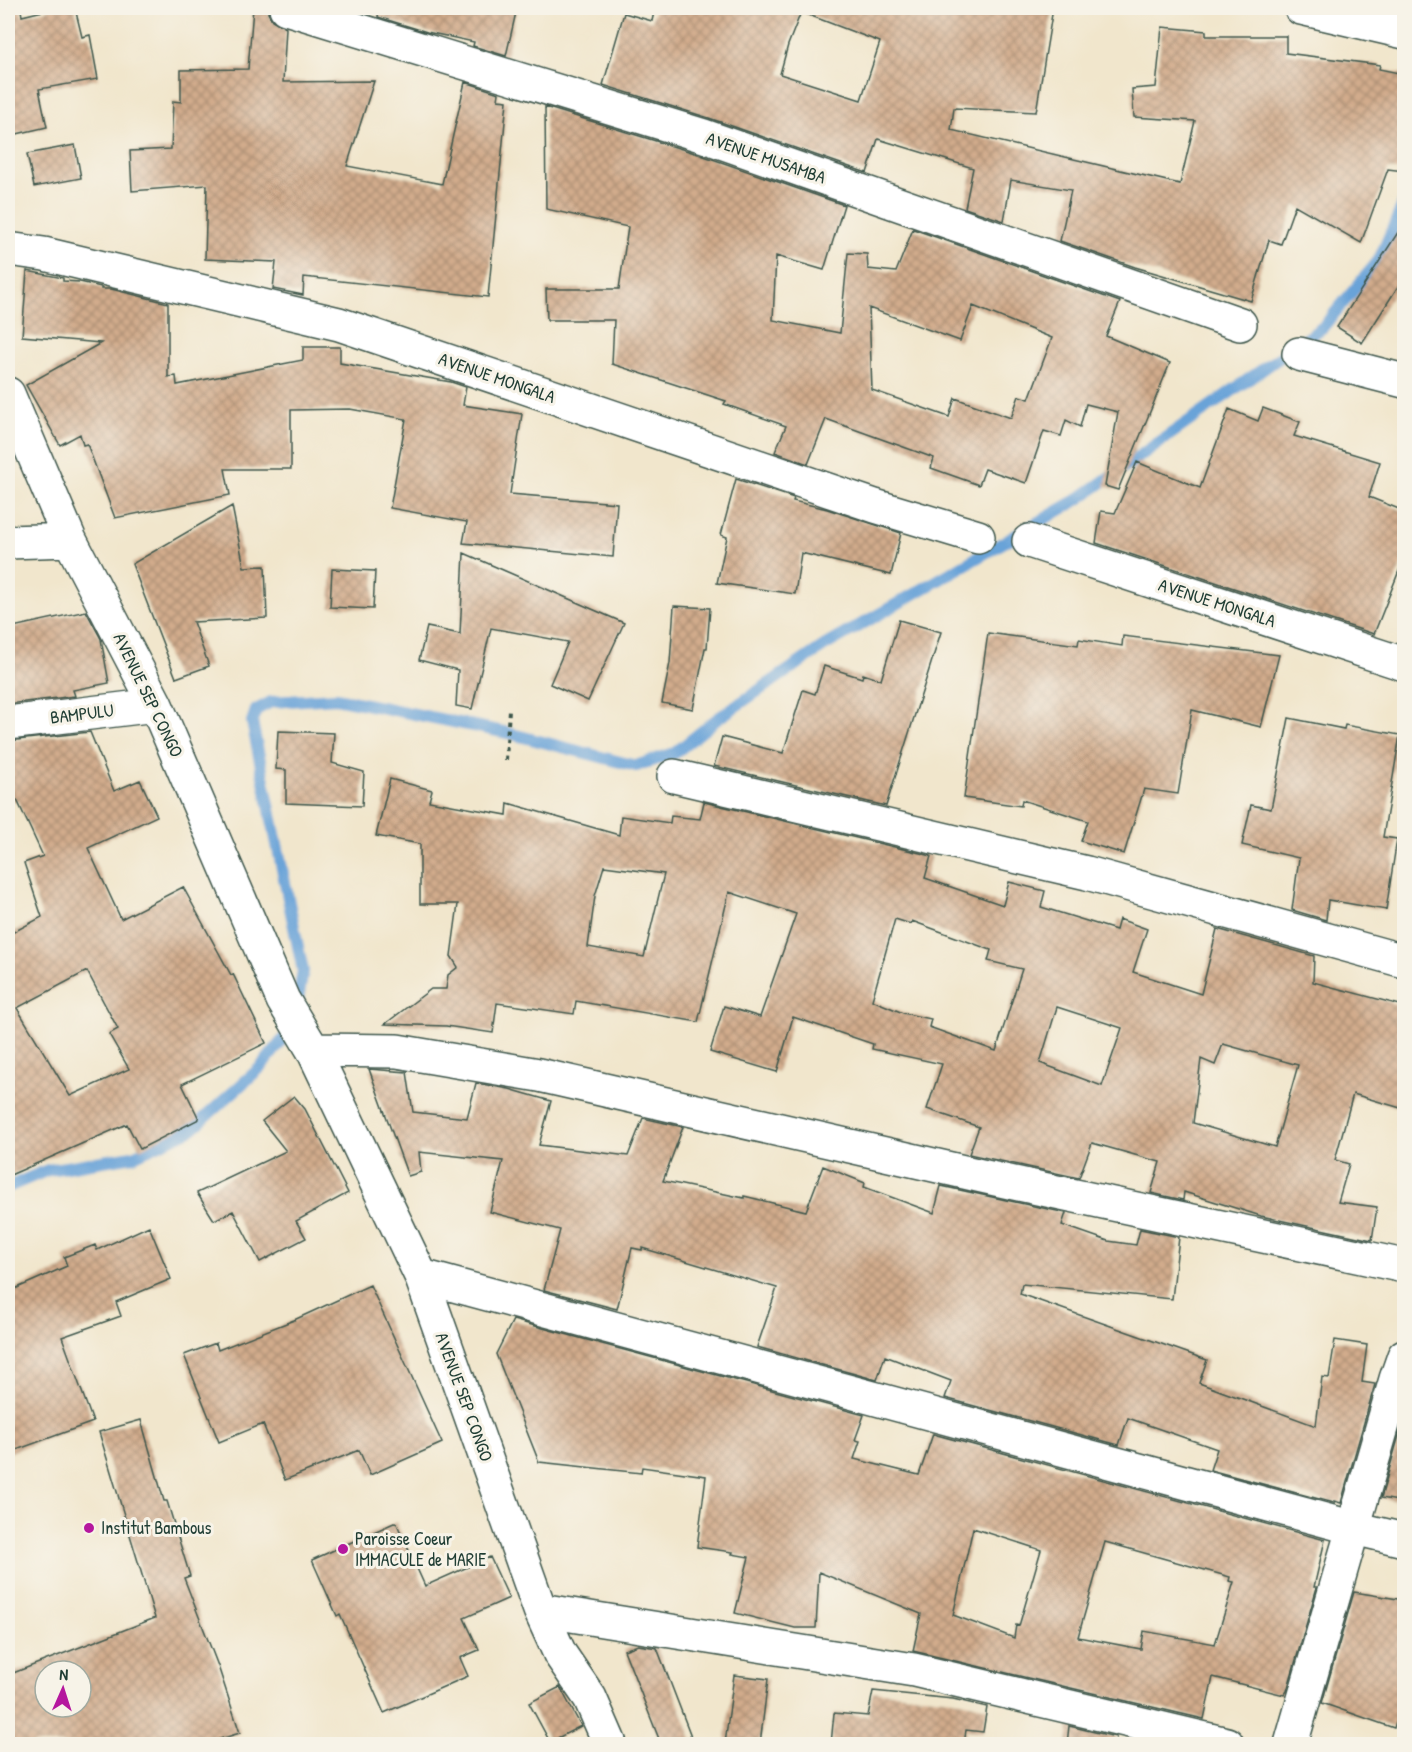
<svg xmlns="http://www.w3.org/2000/svg" width="1412" height="1752" viewBox="0 0 1412 1752" font-family="'Patrick Hand',sans-serif">
<style>
.lines{fill:none;stroke-linecap:round;stroke-linejoin:round}
.stream{stroke:#69a3d8;stroke-width:12}
.building{fill:url(#building-cross-hatch);fill-rule:evenodd}
.street-casing{stroke:#3e564b;stroke-width:36}
.path{stroke:#3e564b;stroke-width:4;stroke-dasharray:4.5 4.5;stroke-linecap:butt}
.street{stroke:#fff;stroke-width:33}
.poi-dot{fill:#b5179e;stroke:#f7f3e8;stroke-width:2}
.labels{text-anchor:middle;stroke-width:6;stroke-linejoin:round;paint-order:stroke}
.street-label{font-size:18px;fill:#1f3d34;stroke:#f7f3e8}
.poi-label{font-size:18px;fill:#1f3d34;stroke:#f7f3e8;text-anchor:start}
</style>
<defs>
<pattern id="building-cross-hatch" width="8" height="8" patternUnits="userSpaceOnUse" patternTransform="scale(1.5)"><rect width="8" height="8" fill="#d2ac8c"/><path d="M0 0l8 8M0 8l8-8" fill="none" stroke="#aa8d73"/></pattern>
</defs>
<rect width="100%" height="100%" fill="#f7f3e8"/>
<filter id="ink" filterUnits="userSpaceOnUse"><feTurbulence type="fractalNoise" baseFrequency=".0167" numOctaves="2"/><feDisplacementMap in="SourceGraphic" scale="12" xChannelSelector="R" yChannelSelector="G"/><feConvolveMatrix kernelMatrix="1 2 1 2 8 2 1 2 1" color-interpolation-filters="sRGB"/></filter>
<filter id="wash" filterUnits="userSpaceOnUse"><feTurbulence type="fractalNoise" baseFrequency=".008" numOctaves="4" result="noise"/><feDisplacementMap in="SourceGraphic" scale="24" xChannelSelector="R" yChannelSelector="G"/><feGaussianBlur stdDeviation="1.35" result="paint"/><feColorMatrix in="noise" values="0 0 0 0 0 0 0 0 0 0 0 0 0 0 0 0 0 1.4 0 .05"/><feComposite in="paint" operator="in"/></filter>
<g filter="url(#wash)">
<rect width="100%" height="100%" fill="#f1e6cc"/>
<g class="lines">
<path class="stream" d="M 8,1187 L 48,1170 L 133,1156 L 192,1129 L 261,1067 L 293,1027 L 303,971 L 252,722 L 256,710 L 271,702 L 336,698 L 508,733 L 636,766 L 675,753 L 717,719 L 824,646 L 1077,500 L 1323,327 L 1379,260 L 1404,202"/>
</g>
<g id="blocks">
<path class="building" d="M 55,8 L 75,8 L 82,37 L 90,35 L 98,79 L 39,89 L 47,127 L 8,136 L 8,11 L 21,10 L 22,16 Z
M 253,8 L 268,8 L 268,13 L 272,20 L 286,28 L 283,82 L 374,81 L 347,166 L 442,184 L 465,82 L 499,93 L 498,100 L 507,101 L 488,297 L 304,277 L 303,295 L 273,289 L 276,262 L 205,259 L 207,185 L 132,191 L 130,151 L 171,149 L 173,101 L 181,102 L 181,70 L 248,69 Z
M 379,8 L 517,8 L 506,56 L 473,46 L 474,42 L 427,32 L 378,17 Z
M 655,8 L 1053,8 L 1036,112 L 954,108 L 951,130 L 1180,184 L 1195,121 L 1134,117 L 1132,89 L 1156,87 L 1162,27 L 1206,31 L 1206,36 L 1286,36 L 1286,53 L 1380,65 L 1379,69 L 1404,74 L 1404,171 L 1388,169 L 1361,243 L 1295,205 L 1281,244 L 1269,240 L 1251,301 L 1135,267 L 1060,241 L 1071,190 L 1011,180 L 1004,221 L 965,208 L 973,168 L 878,139 L 867,173 L 709,118 L 603,85 L 624,13 L 652,21 ZM 801,12 L 880,42 L 861,100 L 780,74 L 788,45 Z
M 545,107 L 698,154 L 844,205 L 824,270 L 776,256 L 773,320 L 840,333 L 848,253 L 867,254 L 868,269 L 896,272 L 913,229 L 1120,302 L 1106,336 L 1170,363 L 1118,490 L 1105,486 L 1118,412 L 1086,404 L 1080,427 L 1066,420 L 1061,436 L 1044,431 L 1026,483 L 985,469 L 979,485 L 931,468 L 934,458 L 826,419 L 808,464 L 775,452 L 786,426 L 724,404 L 726,401 L 612,364 L 614,320 L 547,320 L 546,289 L 619,289 L 628,227 L 546,209 ZM 973,306 L 1052,338 L 1029,399 L 1019,396 L 1011,418 L 955,398 L 949,417 L 872,390 L 869,308 L 960,341 Z
M 75,145 L 81,178 L 34,187 L 27,154 Z
M 1404,223 L 1404,277 L 1362,343 L 1337,327 Z
M 27,271 L 63,278 L 63,281 L 80,282 L 101,287 L 101,289 L 111,289 L 168,303 L 168,377 L 176,376 L 177,385 L 303,360 L 303,347 L 340,347 L 340,363 L 451,382 L 466,387 L 463,405 L 522,414 L 510,494 L 617,503 L 613,557 L 463,543 L 467,522 L 390,508 L 406,419 L 350,409 L 291,410 L 291,469 L 225,469 L 230,495 L 115,518 L 87,444 L 83,445 L 80,434 L 60,445 L 26,385 L 101,343 L 22,336 Z
M 1263,408 L 1300,422 L 1294,436 L 1380,462 L 1369,497 L 1404,511 L 1404,558 L 1374,634 L 1096,543 L 1101,511 L 1115,513 L 1137,462 L 1200,488 L 1229,409 L 1258,421 Z
M 736,479 L 794,498 L 793,501 L 827,509 L 901,533 L 891,575 L 801,553 L 795,594 L 717,583 L 727,537 L 721,535 Z
M 232,506 L 244,567 L 265,566 L 267,618 L 193,622 L 209,666 L 176,678 L 132,564 Z
M 464,553 L 624,623 L 588,701 L 550,684 L 568,642 L 491,628 L 472,709 L 456,706 L 458,670 L 419,660 L 427,627 L 460,634 Z
M 332,569 L 375,571 L 373,609 L 330,607 Z
M 674,606 L 710,608 L 707,648 L 705,648 L 693,709 L 662,703 L 670,663 Z
M 86,611 L 101,639 L 109,683 L 73,690 L 75,696 L 8,704 L 8,628 Z
M 899,620 L 941,632 L 886,806 L 714,766 L 722,737 L 783,753 L 803,690 L 815,694 L 824,666 L 862,678 L 863,674 L 881,680 Z
M 988,633 L 1078,645 L 1079,639 L 1122,646 L 1123,636 L 1279,655 L 1261,727 L 1192,710 L 1178,794 L 1144,789 L 1124,854 L 1081,841 L 1088,821 L 1022,800 L 1021,806 L 964,798 Z
M 1289,718 L 1344,729 L 1345,725 L 1400,735 L 1383,837 L 1397,839 L 1386,910 L 1328,900 L 1326,920 L 1292,910 L 1299,858 L 1242,845 L 1251,805 L 1271,809 Z
M 278,731 L 334,733 L 332,763 L 364,772 L 362,806 L 286,803 L 286,770 L 276,769 Z
M 90,732 L 114,791 L 140,780 L 157,816 L 88,848 L 121,919 L 183,887 L 231,975 L 233,974 L 266,1043 L 182,1084 L 199,1119 L 140,1149 L 127,1124 L 8,1176 L 8,935 L 42,917 L 24,863 L 43,856 L 17,800 L 8,803 L 8,741 ZM 87,971 L 118,1029 L 109,1034 L 129,1069 L 70,1096 L 17,1008 Z
M 390,779 L 432,790 L 429,801 L 507,815 L 508,803 L 619,835 L 621,816 L 670,823 L 671,816 L 700,819 L 704,802 L 924,854 L 931,856 L 925,878 L 1003,905 L 1009,882 L 1045,891 L 1041,907 L 1116,930 L 1119,919 L 1147,929 L 1133,972 L 1201,994 L 1217,929 L 1314,956 L 1313,982 L 1404,1006 L 1404,1109 L 1353,1094 L 1335,1160 L 1349,1164 L 1338,1202 L 1377,1207 L 1372,1240 L 1261,1216 L 1184,1192 L 1183,1200 L 1151,1193 L 1160,1162 L 1092,1143 L 1079,1178 L 969,1154 L 979,1127 L 927,1109 L 942,1064 L 872,1049 L 873,1044 L 793,1017 L 777,1072 L 710,1052 L 724,1006 L 760,1017 L 796,914 L 729,892 L 698,1022 L 576,1001 L 574,1014 L 497,1003 L 493,1033 L 446,1026 L 385,1024 L 431,989 L 446,989 L 448,975 L 458,967 L 451,956 L 458,904 L 420,904 L 420,844 L 376,836 ZM 604,866 L 664,874 L 644,957 L 588,947 L 595,896 ZM 895,919 L 911,924 L 912,921 L 991,950 L 988,961 L 1022,969 L 996,1051 L 929,1027 L 931,1019 L 903,1013 L 872,1000 ZM 1057,1007 L 1122,1028 L 1102,1086 L 1040,1063 ZM 1223,1044 L 1298,1065 L 1275,1147 L 1193,1123 L 1201,1059 L 1215,1065 Z
M 369,1069 L 407,1072 L 413,1112 L 467,1118 L 476,1083 L 509,1089 L 551,1101 L 539,1145 L 628,1156 L 643,1118 L 683,1127 L 663,1181 L 744,1198 L 744,1196 L 806,1211 L 823,1166 L 865,1183 L 864,1187 L 934,1213 L 941,1186 L 1066,1213 L 1062,1225 L 1108,1241 L 1136,1245 L 1140,1229 L 1179,1237 L 1172,1299 L 1022,1284 L 1020,1294 L 1207,1360 L 1199,1383 L 1316,1426 L 1322,1377 L 1329,1378 L 1335,1340 L 1367,1345 L 1362,1382 L 1375,1384 L 1341,1503 L 1334,1501 L 1334,1503 L 1210,1470 L 1217,1449 L 1128,1418 L 1119,1445 L 945,1398 L 951,1381 L 885,1356 L 877,1380 L 757,1347 L 777,1288 L 642,1248 L 642,1250 L 632,1248 L 617,1309 L 544,1290 L 560,1230 L 490,1212 L 503,1161 L 419,1152 L 421,1172 L 408,1176 Z
M 294,1096 L 305,1109 L 348,1193 L 296,1221 L 306,1238 L 260,1262 L 233,1211 L 214,1220 L 197,1193 L 286,1151 L 262,1121 Z
M 149,1226 L 171,1279 L 116,1302 L 121,1316 L 62,1337 L 93,1422 L 8,1453 L 8,1292 L 67,1266 L 64,1257 L 95,1245 L 97,1250 Z
M 370,1285 L 442,1443 L 370,1475 L 359,1450 L 285,1480 L 263,1424 L 219,1442 L 184,1355 L 216,1343 L 218,1350 L 294,1320 Z
M 513,1320 L 864,1415 L 855,1440 L 860,1441 L 854,1459 L 919,1475 L 933,1434 L 1325,1540 L 1314,1587 L 1317,1587 L 1287,1691 L 1284,1695 L 1213,1677 L 1204,1719 L 913,1651 L 921,1614 L 819,1572 L 816,1628 L 795,1628 L 735,1613 L 749,1557 L 732,1554 L 733,1552 L 697,1547 L 706,1476 L 642,1467 L 641,1473 L 539,1462 L 496,1354 ZM 973,1528 L 1041,1550 L 1019,1626 L 1016,1625 L 1014,1638 L 953,1615 ZM 1105,1542 L 1230,1577 L 1229,1581 L 1234,1582 L 1215,1644 L 1144,1631 L 1141,1649 L 1078,1637 Z
M 141,1420 L 164,1501 L 167,1501 L 190,1576 L 184,1578 L 218,1666 L 240,1733 L 203,1744 L 8,1744 L 8,1675 L 155,1618 L 99,1432 ZM 45,1671 L 81,1671 L 81,1707 L 45,1707 Z
M 1402,1425 L 1404,1425 L 1404,1502 L 1381,1498 Z
M 396,1522 L 425,1586 L 490,1557 L 509,1598 L 464,1618 L 479,1650 L 460,1658 L 468,1676 L 384,1713 L 340,1614 L 337,1616 L 312,1560 Z
M 1354,1592 L 1404,1600 L 1404,1698 L 1394,1728 L 1322,1703 Z
M 638,1645 L 657,1648 L 694,1744 L 661,1744 L 624,1650 Z
M 734,1675 L 768,1679 L 760,1744 L 725,1744 Z
M 560,1687 L 581,1726 L 550,1742 L 529,1703 Z
M 873,1691 L 953,1699 L 987,1707 L 983,1732 L 966,1730 L 964,1744 L 831,1744 L 834,1713 L 868,1716 Z
M 1069,1726 L 1116,1737 L 1115,1744 L 1067,1744 Z"/>
</g>
</g>
<g filter="url(#ink)">
<use href="#blocks" fill-opacity="0" stroke="#3e564b" stroke-width="1.5"/>
<g class="lines">
<g class="street-casing">
<path id="street" d="M 286,8 L 704,136 L 1240,324
M 1301,8 L 1404,32
M 8,249 L 44,254 L 339,324 L 875,506 L 978,537
M 1299,354 L 1404,381
M 8,394 L 70,540 L 156,705 L 283,1000 L 313,1050 L 421,1276 L 540,1610 L 560,1654 L 590,1698 L 610,1744
M 1029,541 L 1404,664
M 8,542 L 70,540
M 8,723 L 156,705
M 674,776 L 1087,873 L 1404,961
M 313,1050 L 397,1051 L 539,1075 L 986,1177 L 1404,1266
M 421,1276 L 1354,1528 L 1404,1540
M 540,1610 L 914,1670 L 1227,1744
M 1291,1744 L 1396,1379 L 1404,1356"/>
</g>
<path class="path" d="M 506,760 L 509,709"/>
<use href="#street" class="street"/>
</g>
</g>
<g class="poi-dot">
<circle cx="89" cy="1528" r="6"/>
<circle cx="343" cy="1549" r="6"/>
</g>
<g class="labels">
<g class="street-label">
<text transform="translate(766 158) rotate(19)" y="6">AVENUE MUSAMBA</text>
<text transform="translate(497 378) rotate(19)" y="6">AVENUE MONGALA</text>
<text transform="translate(1217 603) rotate(18)" y="6">AVENUE MONGALA</text>
<text transform="translate(148 695) rotate(64)" y="6">AVENUE SEP CONGO</text>
<text transform="translate(82 714) rotate(-7)" y="6">BAMPULU</text>
<text transform="translate(464 1397) rotate(70)" y="6">AVENUE SEP CONGO</text>
</g>
<g class="poi-label">
<text x="101" y="1534">Institut Bambous</text>
<text x="355" y="1545">Paroisse Coeur<tspan x="355" dy="21">IMMACULE de MARIE</tspan></text>
</g>
</g>
<rect width="1412" height="1752" fill="none" stroke="#f7f3e8" stroke-width="30"/>
<g transform="translate(63 1689) rotate(3)"><circle r="28" fill="#f7f3e8" stroke="#a1aaa0" stroke-width="1.5"/>
<path d="M0-4.5L10 22L0 15L-10 22Z" fill="#b5179e"/>
<text y="-9" font-size="16" font-weight="bold" text-anchor="middle" fill="#1f3d34">N</text>
</g>
</svg>
